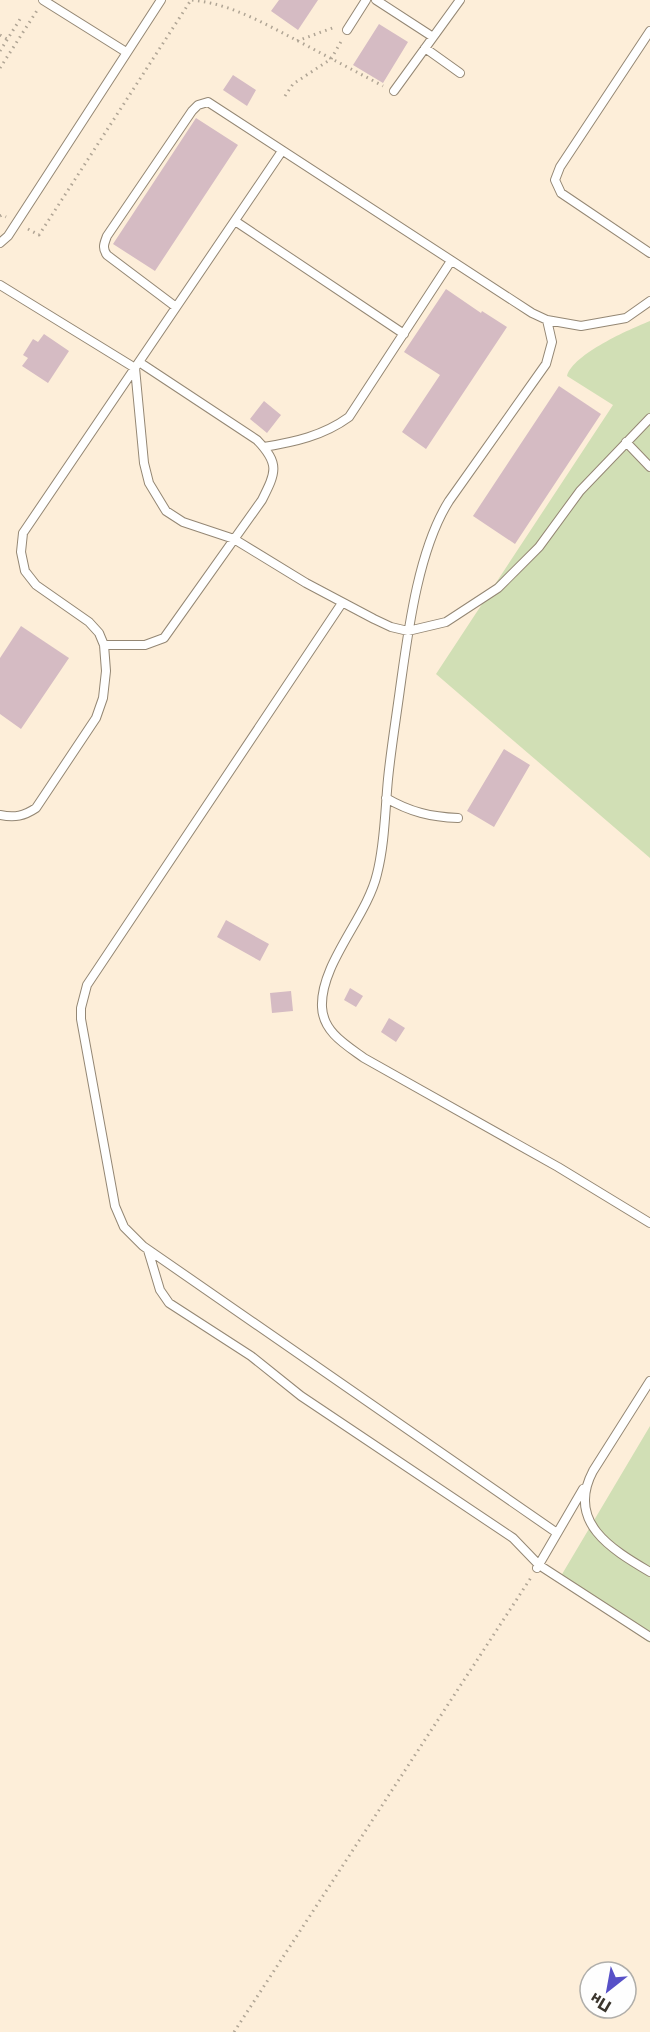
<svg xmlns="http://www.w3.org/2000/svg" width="650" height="2032" viewBox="0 0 650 2032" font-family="Commissioner,sans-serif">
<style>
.green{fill:#d1dfb5}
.building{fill:#d5bbc3}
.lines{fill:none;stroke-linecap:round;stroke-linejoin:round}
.service-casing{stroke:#948774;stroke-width:10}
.path{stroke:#b0a595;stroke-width:3;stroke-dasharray:1.5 4.5;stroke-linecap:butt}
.service{stroke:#fff;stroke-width:8}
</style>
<rect width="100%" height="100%" fill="#fdeed9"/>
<path class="green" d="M 650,321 L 650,858 L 436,674 L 613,405 L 567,376 C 573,354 630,329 650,321 Z
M 650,1426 L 650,1643 L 558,1581 Z"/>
<path class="building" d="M 279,0 L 318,0 L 298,30 L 271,11 Z
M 379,24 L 408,42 L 383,83 L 353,65 Z
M 233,75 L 256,90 L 247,106 L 223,90 Z
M 196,118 L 238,145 L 155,271 L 113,244 Z
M 446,289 L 481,313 L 482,311 L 507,327 L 426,449 L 402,432 L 440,375 L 404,352 Z
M 44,334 L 69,351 L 48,383 L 22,366 L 28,358 L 23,355 L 33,339 L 38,342 Z
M 559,386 L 601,414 L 515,544 L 473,516 Z
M 264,401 L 281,415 L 267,433 L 250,419 Z
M 21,626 L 69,658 L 21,729 L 0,714 L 0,658 Z
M 504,749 L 530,765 L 494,827 L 467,811 Z
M 226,920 L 269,944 L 260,961 L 217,937 Z
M 350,988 L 363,996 L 356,1007 L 344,1000 Z
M 291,991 L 293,1011 L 272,1013 L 270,993 Z
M 389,1018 L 405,1028 L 396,1042 L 381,1032 Z"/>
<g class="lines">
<g class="service-casing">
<path id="service" d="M 43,0 L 126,52
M 376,0 L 433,37
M 347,30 L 366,0
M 650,31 L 560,167 L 555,180 L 561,193 L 650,253
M 425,48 L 460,73
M 394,91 L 460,0
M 235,221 L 404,334
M 0,243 L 8,236 L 161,0
M 0,285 L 135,368 L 144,463 L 149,483 L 166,511 L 183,522 L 234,539 L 306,583 L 374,619 L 391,627 L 408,631 L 446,622 L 498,588 L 539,547 L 580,491 L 650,418
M 176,307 L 107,255 C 102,248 104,244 107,236 L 192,111 L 198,105 L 208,102 L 532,313 L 547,320 L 581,326 L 626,318 L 650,301
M 547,320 L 552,342 L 546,364 L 449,501 C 418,550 408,632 400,689 C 396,719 391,749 388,779 C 385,810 385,843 377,874 C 367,917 320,964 322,1007 C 323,1032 346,1045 364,1058 L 558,1167 L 650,1223
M 626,442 L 650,467
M 264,447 C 294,442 323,436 349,417 L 451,261
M 342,603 L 87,985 L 81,1008 L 81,1019 L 115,1206 L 124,1227 L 143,1246 L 557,1533
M 104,645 L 145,645 L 164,638 L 262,500 C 276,472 280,464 257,440 L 139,362
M 386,798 C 410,812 431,817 458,818
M 0,815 C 15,818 24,816 36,808 L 96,718 L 103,698 L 106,671 L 104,645 L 99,633 L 89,622 L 36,585 L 25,571 L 21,552 L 23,533 L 282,151
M 148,1250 L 160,1290 L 169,1303 L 251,1356 L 301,1396 L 513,1538 L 539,1565 L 650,1637
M 650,1381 L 593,1471 C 566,1522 611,1549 650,1572
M 537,1568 L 583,1489"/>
</g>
<path class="path" d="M 192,0 C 232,4 265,24 300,42 C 328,57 355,71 383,86
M 0,35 L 7,39
M 297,41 L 335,27
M 0,51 L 22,16
M 0,68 L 38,9
M 285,96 L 293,84 L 331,59 L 342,40
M 0,216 L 2,215 L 6,217
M 28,229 L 39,235 L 191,0
M 234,2032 L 532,1576"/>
<use href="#service" class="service"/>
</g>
<g transform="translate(608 1990) rotate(211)"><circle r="28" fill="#fefefe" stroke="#b0aeaa" stroke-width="1.5"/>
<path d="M0-4.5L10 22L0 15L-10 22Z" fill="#5750c7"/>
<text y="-9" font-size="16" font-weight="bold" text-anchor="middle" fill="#3a352d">Пн</text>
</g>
</svg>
